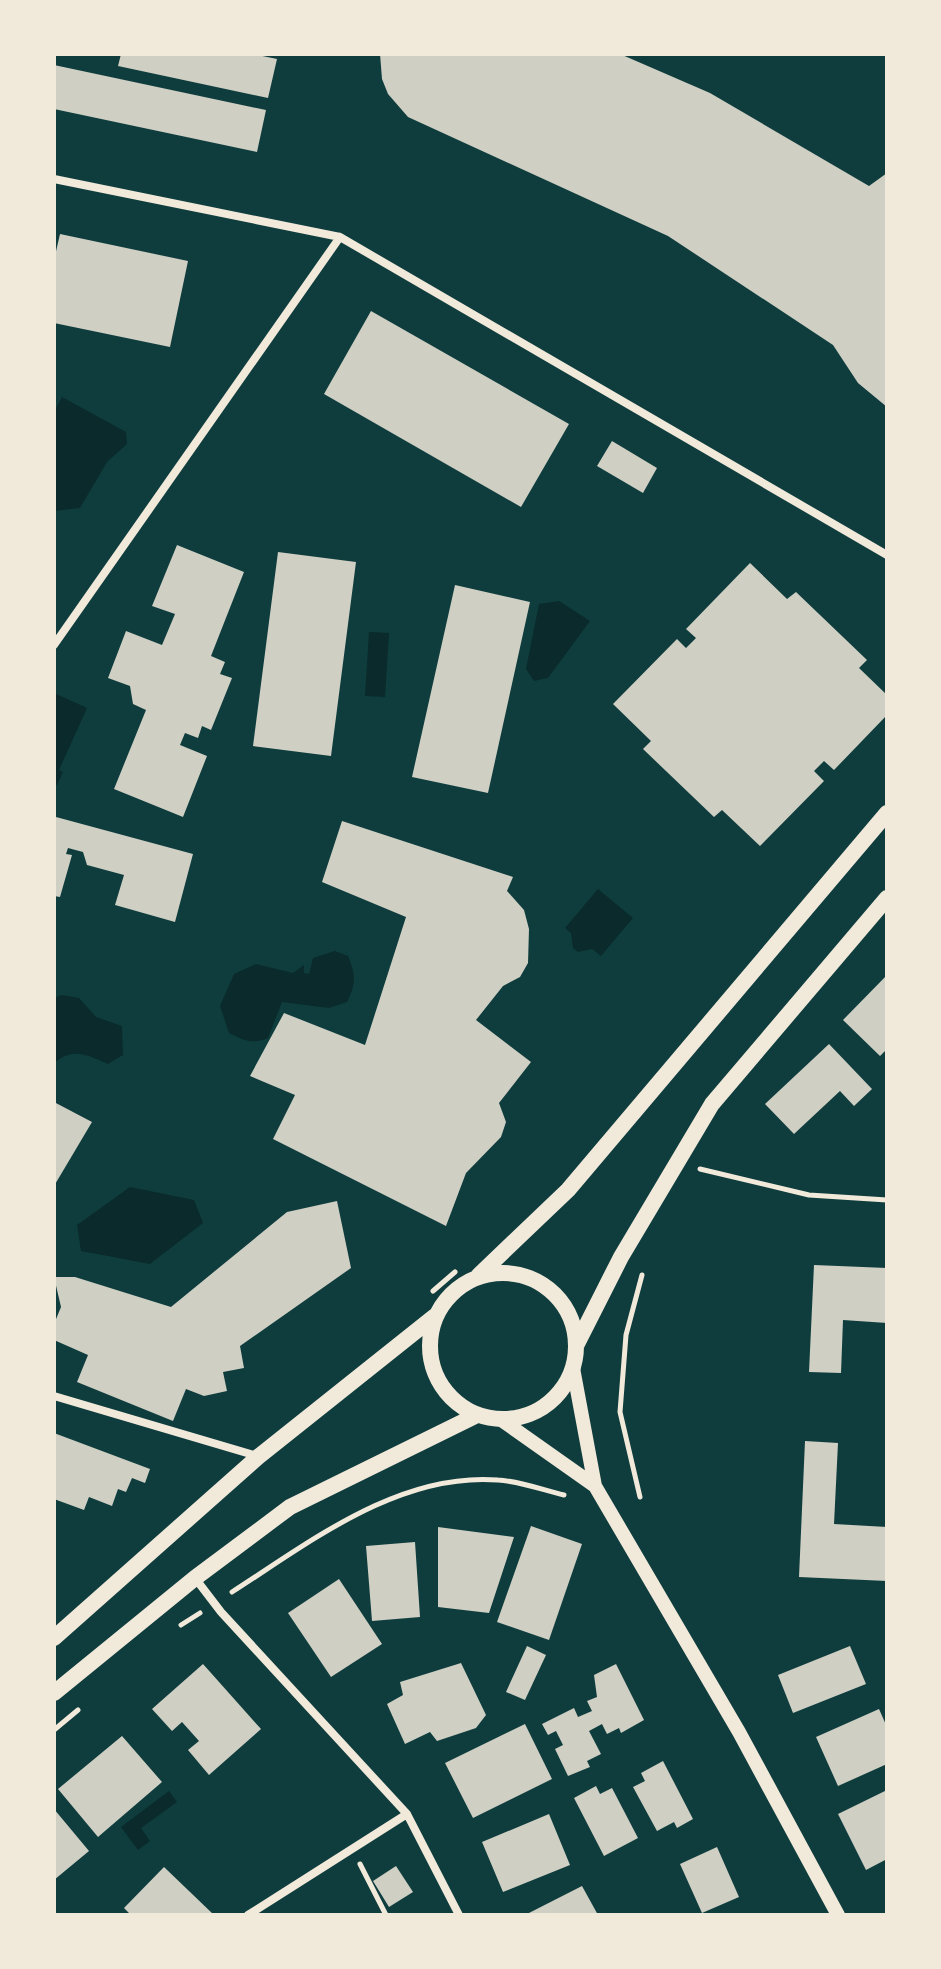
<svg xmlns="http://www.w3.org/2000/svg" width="941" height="1969" viewBox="0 0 941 1969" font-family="'PT Sans Narrow',sans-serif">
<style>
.water{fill:#0a2a2b}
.building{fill:#cfcfc3}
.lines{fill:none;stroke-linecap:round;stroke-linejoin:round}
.path{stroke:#f1e9da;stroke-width:5}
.minor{stroke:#f1e9da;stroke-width:8}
.tertiary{stroke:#f1e9da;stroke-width:14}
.secondary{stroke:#f1e9da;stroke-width:16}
</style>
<rect width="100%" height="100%" fill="#0f3d3e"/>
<path class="water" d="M 62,397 L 126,432 L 127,444 L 107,462 L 80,508 L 54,511 L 54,412 Z
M 559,601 L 590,621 L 548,678 L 534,681 L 526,669 L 539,604 Z
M 369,632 L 389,633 L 385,697 L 365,696 Z
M 54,693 L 87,708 L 59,770 L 63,772 L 57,785 L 54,784 Z
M 598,889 L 633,918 L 601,956 L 592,949 L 578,952 L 573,948 L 571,933 L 565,928 Z
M 335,951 L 348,956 C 356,975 356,984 347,1002 L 329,1008 L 282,1002 L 268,1038 C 253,1045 243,1040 229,1033 L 220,1006 L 234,974 L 256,964 L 293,973 L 304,965 L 304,973 L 309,974 L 313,958 Z
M 62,995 L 79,998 L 96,1017 L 122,1026 L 123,1055 L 108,1064 C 86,1055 74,1047 54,1063 L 54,998 Z
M 130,1187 L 194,1200 L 203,1223 L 150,1264 L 81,1251 L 77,1225 Z
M 169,1791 L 177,1802 L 141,1828 L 150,1841 L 138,1850 L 121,1827 Z"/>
<path class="building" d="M 121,54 L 253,54 L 277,59 L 268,98 L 118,66 Z
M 380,54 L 620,54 L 710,93 L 869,186 L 887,173 L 887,407 L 858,383 L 833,345 L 668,236 L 408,117 L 388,94 L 382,79 Z
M 54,65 L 266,110 L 257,152 L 54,109 Z
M 60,234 L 188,261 L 170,347 L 54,323 L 54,260 Z
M 371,311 L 569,424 L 521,507 L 324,394 Z
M 612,441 L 657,468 L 643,493 L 597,466 Z
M 177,545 L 244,572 L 211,656 L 225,662 L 220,674 L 232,678 L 211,730 L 202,726 L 198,738 L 185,733 L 180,745 L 207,756 L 183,817 L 114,789 L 146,710 L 133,704 L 130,686 L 108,678 L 126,631 L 162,645 L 175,614 L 152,606 Z
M 278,552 L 356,562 L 331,756 L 253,746 Z
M 750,563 L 787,599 L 796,592 L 867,660 L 859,668 L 887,695 L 887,715 L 834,770 L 824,761 L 814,771 L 824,781 L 760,846 L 722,810 L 714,817 L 643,749 L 651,741 L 613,704 L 677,639 L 686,648 L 696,638 L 686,629 Z
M 455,585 L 530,602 L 488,793 L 412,777 Z
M 56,817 L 193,854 L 175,922 L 115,905 L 124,875 L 87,865 L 83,852 L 68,848 L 66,854 L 72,855 L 60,897 L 54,896 Z
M 342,821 L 513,877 L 507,891 L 524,910 L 529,929 L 528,963 L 520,977 L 503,986 L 476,1020 L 531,1062 L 499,1103 L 506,1122 L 501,1137 L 466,1173 L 446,1226 L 273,1139 L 295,1095 L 250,1076 L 284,1013 L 365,1045 L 406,917 L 322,882 Z
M 887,975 L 887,1049 L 880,1056 L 843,1020 Z
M 829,1044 L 872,1089 L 854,1106 L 840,1091 L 794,1134 L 765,1104 Z
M 54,1102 L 92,1122 L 54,1186 Z
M 337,1201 L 351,1268 L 240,1346 L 244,1368 L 223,1372 L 227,1391 L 204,1396 L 186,1389 L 173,1421 L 77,1382 L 88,1355 L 54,1340 L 54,1324 L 61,1307 L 54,1277 L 75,1277 L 171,1307 L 287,1212 Z
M 814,1265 L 887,1268 L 887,1323 L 843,1320 L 841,1373 L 809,1372 Z
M 54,1433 L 150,1469 L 145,1483 L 132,1478 L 126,1492 L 118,1489 L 112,1506 L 89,1497 L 84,1510 L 54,1499 Z
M 805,1441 L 838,1443 L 834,1524 L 887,1527 L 887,1581 L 799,1577 Z
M 531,1526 L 582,1544 L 549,1640 L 497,1622 Z
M 438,1527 L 514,1537 L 489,1613 L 438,1607 Z
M 415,1542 L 420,1617 L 372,1621 L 366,1546 Z
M 339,1579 L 382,1644 L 331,1677 L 288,1613 Z
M 527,1646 L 546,1655 L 525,1700 L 506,1692 Z
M 850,1646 L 866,1684 L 793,1713 L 778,1675 Z
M 461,1663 L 486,1715 L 476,1728 L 437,1741 L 430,1732 L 405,1744 L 387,1704 L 403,1695 L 400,1682 Z
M 203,1664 L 261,1729 L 209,1775 L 188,1750 L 199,1741 L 182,1722 L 172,1731 L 152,1709 Z
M 616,1664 L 644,1720 L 621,1733 L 619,1728 L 607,1734 L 602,1724 L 589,1731 L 601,1754 L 587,1761 L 590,1767 L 568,1776 L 555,1749 L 563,1745 L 556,1731 L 548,1735 L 542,1724 L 574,1708 L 578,1717 L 592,1711 L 587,1701 L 597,1697 L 594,1675 Z
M 879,1709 L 887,1727 L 887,1764 L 838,1786 L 816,1737 Z
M 525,1724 L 552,1779 L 473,1818 L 445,1763 Z
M 122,1736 L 162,1782 L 98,1837 L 58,1789 Z
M 663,1761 L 693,1819 L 677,1828 L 674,1822 L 657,1831 L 633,1787 L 645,1781 L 641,1773 Z
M 596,1786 L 600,1794 L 612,1788 L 638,1838 L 604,1856 L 574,1798 Z
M 887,1790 L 887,1859 L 866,1870 L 838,1814 Z
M 54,1809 L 89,1851 L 54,1880 Z
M 549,1814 L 570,1865 L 503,1892 L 482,1842 Z
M 717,1847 L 739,1897 L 702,1913 L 680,1864 Z
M 396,1866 L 413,1892 L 389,1907 L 373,1881 Z
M 164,1867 L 214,1915 L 131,1915 L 124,1908 Z
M 582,1886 L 598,1915 L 525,1915 Z"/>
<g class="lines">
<path class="path" d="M 700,1169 L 809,1195 L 887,1200
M 433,1291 L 455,1272
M 640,1497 L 620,1412 L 626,1335 L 642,1275
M 232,1592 C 310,1542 399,1472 498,1480 C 519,1481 543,1490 564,1495
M 181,1625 L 200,1613
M 54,1730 L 78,1710
M 360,1864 L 386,1915"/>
<path class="minor" d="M 54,179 L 340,237 L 887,555
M 54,645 L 340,237
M 54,1396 L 257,1456
M 195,1578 L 221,1612 L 407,1814 L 459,1915
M 248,1915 L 407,1814"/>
<path class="tertiary" d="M 573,1368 L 595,1486 L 739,1732 L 838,1915
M 500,1419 L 595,1486"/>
<path class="secondary" d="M430 1346a73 73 0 1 1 146 0a73 73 0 1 1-146 0Z
M 479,1275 L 568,1190 L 887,813
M 577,1344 L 621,1257 L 712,1104 L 887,898
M 54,1638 L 258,1457 L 435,1316
M 54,1693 L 195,1578 L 290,1507 L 477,1415"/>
</g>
<rect width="941" height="1969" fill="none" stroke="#f1e9da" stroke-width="112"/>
</svg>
